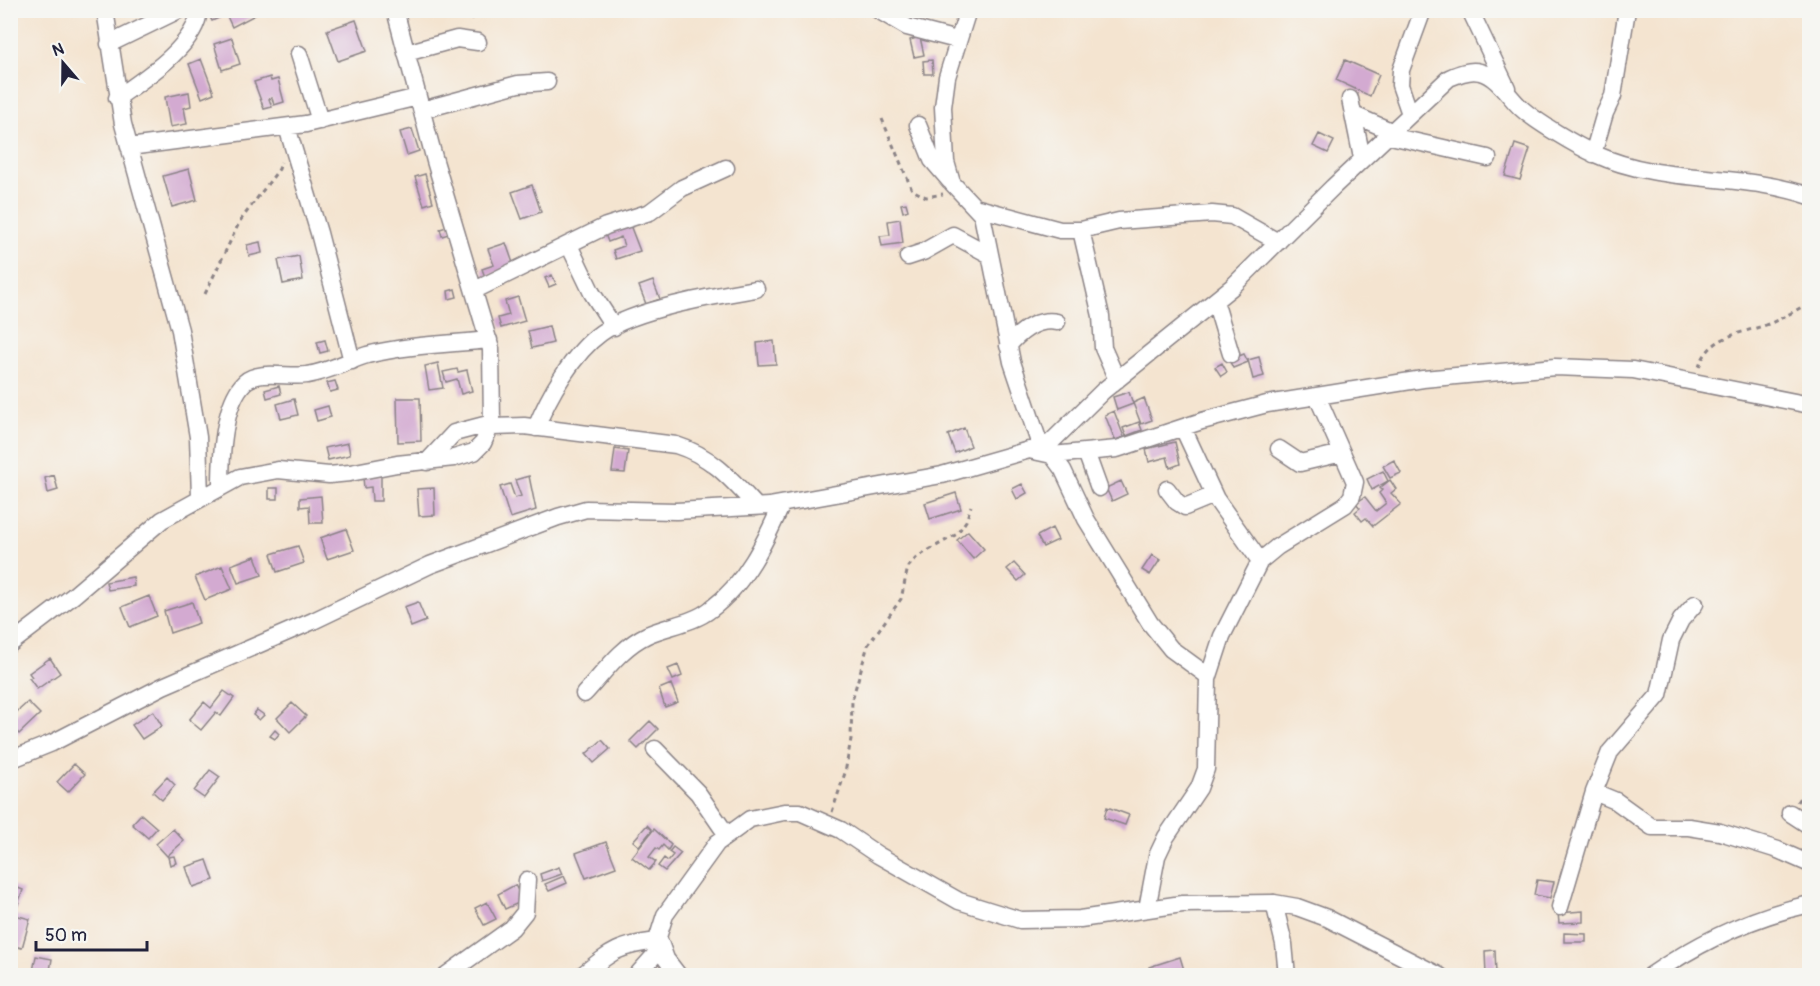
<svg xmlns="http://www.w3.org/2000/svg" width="1820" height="986" viewBox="0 0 1820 986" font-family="Pangolin,sans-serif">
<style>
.building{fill:#d3aad1}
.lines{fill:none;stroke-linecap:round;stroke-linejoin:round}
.street-casing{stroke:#8b8386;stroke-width:19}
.path{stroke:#8b8386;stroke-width:3;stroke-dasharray:4.5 4.5;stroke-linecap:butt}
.street{stroke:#fff;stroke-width:16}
</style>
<rect width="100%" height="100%" fill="#f6f6f2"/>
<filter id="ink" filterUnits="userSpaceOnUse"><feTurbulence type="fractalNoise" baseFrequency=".0167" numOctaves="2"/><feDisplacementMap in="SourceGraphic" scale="12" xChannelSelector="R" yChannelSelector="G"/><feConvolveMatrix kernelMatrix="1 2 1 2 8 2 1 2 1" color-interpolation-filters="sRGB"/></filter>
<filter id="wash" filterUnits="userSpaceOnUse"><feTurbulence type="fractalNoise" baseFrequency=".008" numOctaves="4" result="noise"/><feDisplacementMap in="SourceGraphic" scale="24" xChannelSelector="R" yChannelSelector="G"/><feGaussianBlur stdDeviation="1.35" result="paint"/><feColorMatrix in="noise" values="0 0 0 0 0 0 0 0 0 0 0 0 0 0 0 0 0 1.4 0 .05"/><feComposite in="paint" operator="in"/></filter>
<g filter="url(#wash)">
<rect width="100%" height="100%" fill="#f4e4d0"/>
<g id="blocks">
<path class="building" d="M 214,10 L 223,10 L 225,15 L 212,21 L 208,13 Z
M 228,10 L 255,10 L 257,14 L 232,27 L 225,12 Z
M 468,10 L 483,10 L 484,13 L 472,19 Z
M 356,20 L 367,51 L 338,61 L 327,30 Z
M 920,37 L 924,55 L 914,57 L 910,40 Z
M 232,38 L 240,64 L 222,70 L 214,44 Z
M 201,59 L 214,93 L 202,98 L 189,64 Z
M 932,60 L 933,74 L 924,74 L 923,61 Z
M 1345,60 L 1379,75 L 1370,96 L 1336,80 Z
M 270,77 L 271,81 L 278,79 L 284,102 L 274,105 L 272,98 L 269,99 L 272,107 L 264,109 L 254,82 Z
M 189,92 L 191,106 L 184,108 L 187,124 L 170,127 L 165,97 Z
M 412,129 L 419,151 L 407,155 L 400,132 Z
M 1319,134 L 1334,141 L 1328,153 L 1313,146 Z
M 1515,144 L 1530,149 L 1520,180 L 1505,176 Z
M 189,169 L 197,200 L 172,207 L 163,176 Z
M 425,174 L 433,202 L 424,205 L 415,177 Z
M 532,185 L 541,212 L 522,219 L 512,192 Z
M 906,203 L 908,210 L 903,212 L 901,204 Z
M 900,219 L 903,243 L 882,246 L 880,236 L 890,235 L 888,221 Z
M 453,225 L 449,234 L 442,236 L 440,229 Z
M 630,225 L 640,251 L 616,259 L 613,250 L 624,246 L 621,237 L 608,242 L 605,234 Z
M 260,242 L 262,253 L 249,256 L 247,245 Z
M 506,243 L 514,266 L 485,277 L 482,269 L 494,265 L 488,249 Z
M 299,256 L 303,280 L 283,284 L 278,260 Z
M 552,275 L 556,284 L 549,287 L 545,278 Z
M 653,281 L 660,299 L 646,304 L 639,286 Z
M 455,289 L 457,297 L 449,299 L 448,291 Z
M 518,297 L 525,321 L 501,328 L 498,318 L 509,315 L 505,301 Z
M 549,326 L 553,343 L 532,348 L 528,331 Z
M 325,340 L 328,351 L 320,353 L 317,342 Z
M 774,341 L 776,364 L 759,365 L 757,343 Z
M 1244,354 L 1248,362 L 1233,368 L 1229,360 Z
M 1259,357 L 1264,376 L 1253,379 L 1248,360 Z
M 438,363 L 443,388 L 429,390 L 425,366 Z
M 1222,363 L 1227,372 L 1221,376 L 1215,367 Z
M 457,369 L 458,372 L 467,370 L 472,391 L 461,394 L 457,379 L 446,382 L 443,372 Z
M 335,381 L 338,390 L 330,392 L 327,383 Z
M 279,386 L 281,394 L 267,398 L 265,390 Z
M 1129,392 L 1133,404 L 1117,410 L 1113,397 Z
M 397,398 L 420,398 L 421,441 L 398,442 Z
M 1144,398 L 1152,420 L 1141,424 L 1133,403 Z
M 294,399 L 298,415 L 281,419 L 277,404 Z
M 328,406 L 331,417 L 317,421 L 314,410 Z
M 1114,411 L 1124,437 L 1115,440 L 1105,415 Z
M 1139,422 L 1142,430 L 1126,436 L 1123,428 Z
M 964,428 L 971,446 L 955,453 L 948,435 Z
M 1175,442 L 1180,464 L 1170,468 L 1167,457 L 1149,462 L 1146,449 Z
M 348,443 L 350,455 L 328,460 L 325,448 Z
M 615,449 L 628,451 L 625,473 L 612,472 Z
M 1394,460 L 1401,473 L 1390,478 L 1383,466 Z
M 1383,471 L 1388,481 L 1372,490 L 1367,479 Z
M 54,475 L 58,490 L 48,493 L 45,478 Z
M 381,476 L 381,501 L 372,501 L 371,487 L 364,488 L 363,477 Z
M 529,476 L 536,510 L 510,518 L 500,487 L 510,484 L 515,498 L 521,496 L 515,480 Z
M 1390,480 L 1396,489 L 1391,493 L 1401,504 L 1373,526 L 1366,518 L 1362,521 L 1355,512 L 1360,508 L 1356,503 L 1365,497 L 1376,511 L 1386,503 L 1379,493 L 1382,490 L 1380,488 Z
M 1121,481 L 1127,494 L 1112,501 L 1106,488 Z
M 1022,484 L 1027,493 L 1017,499 L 1012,489 Z
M 269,488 L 278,488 L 278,499 L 269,499 Z
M 434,488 L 435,515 L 419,516 L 417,489 Z
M 956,493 L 961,509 L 930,519 L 925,503 Z
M 321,496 L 323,523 L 310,523 L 309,506 L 300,507 L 300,498 Z
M 1052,528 L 1058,540 L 1043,547 L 1037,536 Z
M 346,529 L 354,550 L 327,559 L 320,538 Z
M 968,531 L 984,549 L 973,559 L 957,540 Z
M 298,546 L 304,563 L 277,572 L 271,554 Z
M 1152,555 L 1160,560 L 1150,575 L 1142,570 Z
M 255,556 L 262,575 L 238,583 L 231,565 Z
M 1014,563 L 1025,575 L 1018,581 L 1007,569 Z
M 222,566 L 232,589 L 205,600 L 195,577 Z
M 133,577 L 134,586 L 108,590 L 106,582 Z
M 149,596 L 157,616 L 130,627 L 122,607 Z
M 192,602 L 199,623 L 170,633 L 164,611 Z
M 418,602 L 426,621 L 411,627 L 404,607 Z
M 50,658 L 60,673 L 37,689 L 29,678 L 32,677 L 29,673 Z
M 678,665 L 682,676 L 673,680 L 668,669 Z
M 671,684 L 678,702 L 665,707 L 659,689 Z
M 224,691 L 234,698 L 221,716 L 216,712 L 201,730 L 189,720 L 204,702 L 211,708 Z
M 28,702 L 40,714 L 19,734 L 10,725 L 10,718 Z
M 292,703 L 306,716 L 290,732 L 277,718 Z
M 257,710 L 264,715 L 259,720 L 253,715 Z
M 153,711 L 162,726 L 142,739 L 132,725 Z
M 650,721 L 658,729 L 638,749 L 630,741 Z
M 275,730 L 279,734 L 275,739 L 270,736 Z
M 602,740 L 610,749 L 594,763 L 586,754 Z
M 74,764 L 85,774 L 68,792 L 57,782 Z
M 210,770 L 220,777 L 204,798 L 194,791 Z
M 167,777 L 175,785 L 162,800 L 153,792 Z
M 1107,807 L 1129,815 L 1125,825 L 1104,818 Z
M 141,814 L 157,828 L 148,838 L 132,824 Z
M 647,825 L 652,830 L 639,846 L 633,841 Z
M 173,829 L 184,841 L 167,856 L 156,844 Z
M 654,829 L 671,845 L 668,850 L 663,845 L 659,850 L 656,848 L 649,857 L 656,862 L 649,870 L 632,857 Z
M 606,842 L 616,867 L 586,878 L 576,853 Z
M 673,847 L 681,853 L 665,871 L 658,866 L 664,858 L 668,861 L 673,855 L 669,852 Z
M 174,856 L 176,863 L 170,865 L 168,857 Z
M 207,860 L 214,880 L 193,887 L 186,867 Z
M 559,867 L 562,874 L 542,881 L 540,874 Z
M 564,876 L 567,883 L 549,891 L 545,884 Z
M 1537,880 L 1554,882 L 1550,898 L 1534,895 Z
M 10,885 L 23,890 L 16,910 L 10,908 Z
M 515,885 L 523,901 L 505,909 L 498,894 Z
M 487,902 L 496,919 L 484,925 L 475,908 Z
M 1583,911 L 1583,922 L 1559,923 L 1558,913 Z
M 11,914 L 30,919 L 22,948 L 10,945 Z
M 1564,933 L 1586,934 L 1586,942 L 1564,942 Z
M 1495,950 L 1496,975 L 1486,976 L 1485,951 Z
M 36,956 L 52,959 L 49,976 L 32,976 Z
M 1180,957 L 1184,970 L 1166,976 L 1152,976 L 1149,967 Z"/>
</g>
</g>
<g filter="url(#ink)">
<use href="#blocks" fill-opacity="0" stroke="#8b8386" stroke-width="1.5"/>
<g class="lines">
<g class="street-casing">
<path id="street" d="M 105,10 L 123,124 L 180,330 L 198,437 L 200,497
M 878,10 L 907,27 L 957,40
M 968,10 L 947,77 L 943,107 L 946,162 L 952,183 L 982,215 L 1012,362 L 1042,451 L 1103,391 L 1232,287 L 1333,187 L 1449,78 C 1458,74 1470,69 1480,72 C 1497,76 1509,97 1521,108 C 1535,121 1577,146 1595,154 C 1663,185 1740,172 1810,196
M 1470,10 L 1507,88
M 109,44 L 179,10
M 406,53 L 457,39 L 478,42
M 299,54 L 320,121
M 117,98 C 144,79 197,45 199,10
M 1350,99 L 1362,158
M 422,110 L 518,84 L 547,82
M 1410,114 L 1400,85 L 1401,70 L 1423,10
M 1354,115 L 1391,131
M 918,125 L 932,160 L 950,181
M 287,127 L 319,233 L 352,361
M 1386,135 L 1488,158
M 129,147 L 306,124 L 418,97
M 1593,154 L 1605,113 L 1613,96 L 1627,10
M 978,208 L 1060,230 L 1081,230 L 1119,221 L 1212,214 L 1232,216 L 1278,242
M 1081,230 L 1101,316 L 1103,348 L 1117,380
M 569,245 L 592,293 L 614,327
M 908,257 L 923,252 L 953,235 L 990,255
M 475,290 L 606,226 L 650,212 L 682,188 L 726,168
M 1215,301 L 1231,354
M 1008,346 C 1020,332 1037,318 1057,322
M 492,427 L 524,426 L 676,445 C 712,456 732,480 757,507
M 536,428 C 548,397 573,353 601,333 C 635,309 714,296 756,289
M 1183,428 L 1216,499 L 1260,561
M 1279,449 L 1300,463 L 1342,453
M 1086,452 L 1099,488
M 1052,455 L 1117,449 L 1202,421 L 1267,404 L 1423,379 L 1555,367 L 1633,370 L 1810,405
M 427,462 L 454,433 L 492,423
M 221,487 C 221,459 223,403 245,382 C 259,369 289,378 307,375 C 328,372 347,361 367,355 C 406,345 449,344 489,340
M 1167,489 L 1177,502 L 1185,507 L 1214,495
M 10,644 L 73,596 L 162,520 L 240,477 L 278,470 L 329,475 L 350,473 L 397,464 L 454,458 L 474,452 L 483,443 L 492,423 L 491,349 L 435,161 L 395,10
M 584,694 C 603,674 621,647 647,635 C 667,626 694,623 711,609 C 746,583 765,542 782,504
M 655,749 L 698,793 L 727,835
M 10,760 L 52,743 L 163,686 L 313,621 L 430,565 L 558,517 L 586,509 L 676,511 L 769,506 L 942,475 L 1029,450 L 1052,455 L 1063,470 L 1086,519 L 1150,623 L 1171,649 L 1208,676
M 1594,792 L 1616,801 L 1652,827 L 1689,827 L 1720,832 L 1778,850 L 1810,864
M 1790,813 L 1810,826
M 1274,903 L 1284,944 L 1287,976
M 1560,907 L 1594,792 L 1610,752 L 1659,695 L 1671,640 L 1681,620 L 1695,604
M 1147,909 L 1157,856 L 1166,837 L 1199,788 L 1206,769 L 1208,679 L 1222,636 L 1260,561 L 1277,547 L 1345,505 L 1352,496 L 1355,482 L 1317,396
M 445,976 L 512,928 L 525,912 L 527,880
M 581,976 C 612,951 619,945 659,941
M 636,976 L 661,948
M 679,976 L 666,959 L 658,937 L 665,915 L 717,843 L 750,819 L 784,812 L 800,812 L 841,830 L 878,855 L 959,901 L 1020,920 L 1080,919 L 1182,904 L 1274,903 L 1297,907 L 1327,918 L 1440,976
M 1650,976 C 1699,942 1751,917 1810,904"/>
</g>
<path class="path" d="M 882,119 L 912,190 L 926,197 L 943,194
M 205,294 L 240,221 L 279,169 L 281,162
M 1699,367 C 1709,337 1737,334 1763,326 C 1780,320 1795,311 1810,302
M 1797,802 L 1810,782
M 832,812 L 845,773 L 851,739 L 852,700 L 868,645 L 901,599 L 908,567 L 917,557 L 957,534 L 966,521 L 971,506"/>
<use href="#street" class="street"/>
</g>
</g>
<rect width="1820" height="986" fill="none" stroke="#f6f6f2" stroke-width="36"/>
<g transform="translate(63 63) rotate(340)" stroke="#f6f6f2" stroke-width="4.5" paint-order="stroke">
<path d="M0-4.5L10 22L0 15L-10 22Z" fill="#22223b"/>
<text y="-9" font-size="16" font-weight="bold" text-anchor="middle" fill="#22223b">N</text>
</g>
<path d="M36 941v9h111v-9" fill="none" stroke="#22223b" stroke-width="3"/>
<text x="45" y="941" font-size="18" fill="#22223b" stroke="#f6f6f2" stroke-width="4.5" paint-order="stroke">50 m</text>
</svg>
